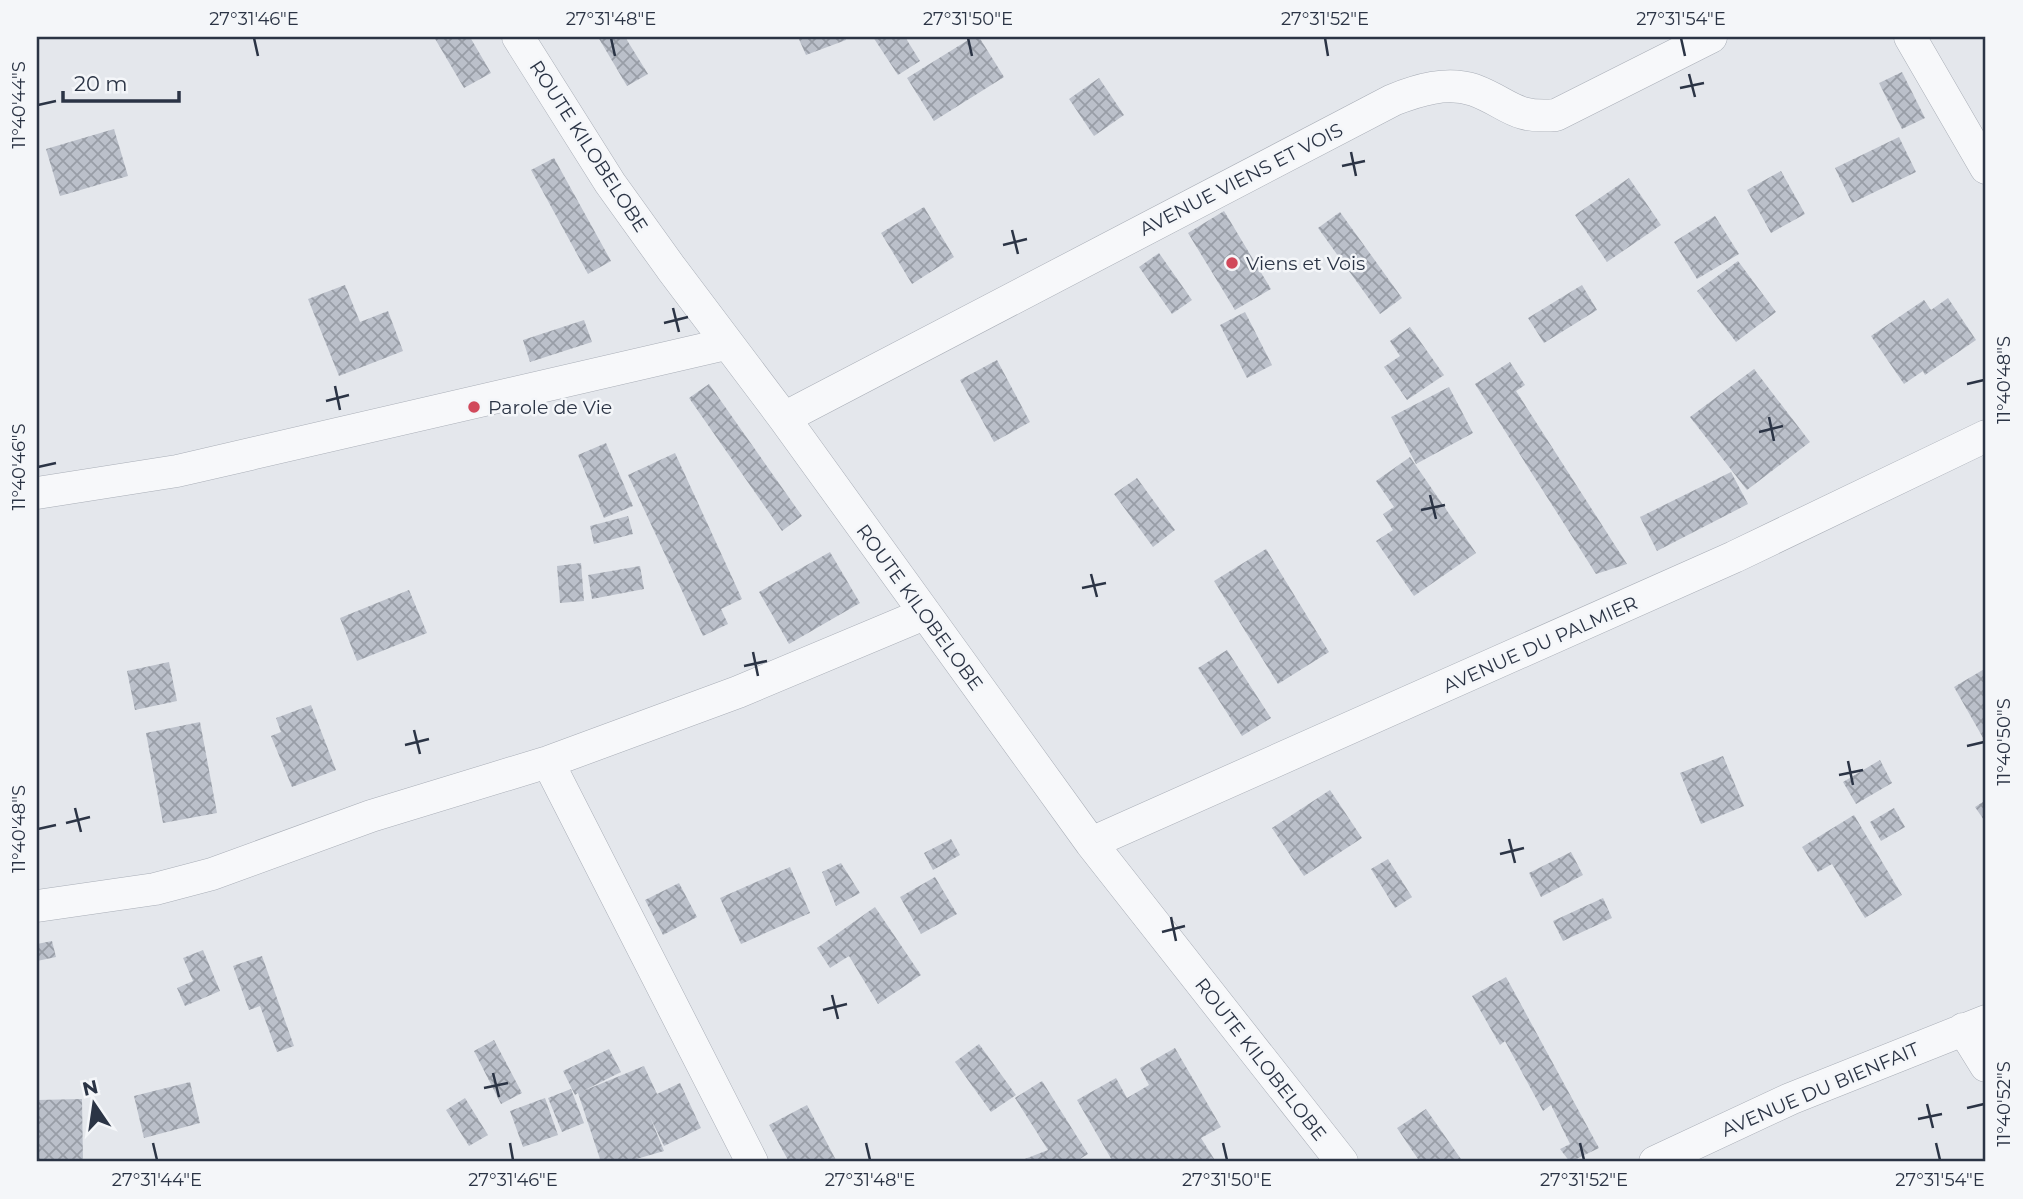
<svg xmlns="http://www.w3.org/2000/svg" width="2023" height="1199" viewBox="0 0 2023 1199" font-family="Montserrat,sans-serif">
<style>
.building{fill:url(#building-cross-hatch)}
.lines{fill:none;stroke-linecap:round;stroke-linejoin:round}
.minor-casing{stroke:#a9aeb7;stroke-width:33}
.minor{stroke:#f7f8fa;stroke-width:32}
.ticks{fill:none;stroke:#2b3445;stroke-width:2.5}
.poi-dot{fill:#d1495b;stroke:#f4f6f9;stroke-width:2.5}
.labels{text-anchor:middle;stroke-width:5;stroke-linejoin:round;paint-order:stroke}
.street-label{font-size:19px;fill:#2b3445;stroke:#f4f6f9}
.poi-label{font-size:19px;fill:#2b3445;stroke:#f4f6f9;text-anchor:start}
.neatline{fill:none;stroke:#2b3445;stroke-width:2.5}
.ticks-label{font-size:18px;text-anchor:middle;fill:#2b3445}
</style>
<defs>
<pattern id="building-cross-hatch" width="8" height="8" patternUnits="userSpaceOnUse" patternTransform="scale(1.75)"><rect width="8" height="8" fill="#bbc0ca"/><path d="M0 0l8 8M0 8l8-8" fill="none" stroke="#989da6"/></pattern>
</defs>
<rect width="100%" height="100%" fill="#e4e7ec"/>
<path class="building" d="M 434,37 L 470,37 L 491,73 L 464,88 Z
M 598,37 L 625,37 L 648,74 L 627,86 Z
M 798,37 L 845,37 L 846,40 L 806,55 Z
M 873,37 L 905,37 L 920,61 L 898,75 Z
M 973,37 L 979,37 L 1004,77 L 934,121 L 907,78 Z
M 1902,72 L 1925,118 L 1902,129 L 1879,83 Z
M 1099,78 L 1124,115 L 1094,136 L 1069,99 Z
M 114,129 L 128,176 L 60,196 L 46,149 Z
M 1899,137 L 1916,172 L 1852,203 L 1835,168 Z
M 554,158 L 611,261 L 588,274 L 531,170 Z
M 1781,171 L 1805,214 L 1771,233 L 1747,190 Z
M 1629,178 L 1661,225 L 1607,262 L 1575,215 Z
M 924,207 L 954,257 L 912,284 L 881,233 Z
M 1224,211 L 1271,289 L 1235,310 L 1188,233 Z
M 1340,212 L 1402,298 L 1380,314 L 1318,228 Z
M 1715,216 L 1739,254 L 1697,279 L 1674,242 Z
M 1159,253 L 1192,300 L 1172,314 L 1139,267 Z
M 1738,261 L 1776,312 L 1736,342 L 1697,291 Z
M 345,285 L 360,322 L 388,311 L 403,351 L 339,376 L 308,299 Z
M 1582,285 L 1597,310 L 1544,343 L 1528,318 Z
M 1948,298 L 1976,340 L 1925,375 L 1923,371 L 1904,384 L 1871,336 L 1924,300 L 1931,310 Z
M 1245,312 L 1272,365 L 1247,378 L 1220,325 Z
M 584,320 L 592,342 L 530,362 L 523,340 Z
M 1410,327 L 1444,375 L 1407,400 L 1384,367 L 1400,356 L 1390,341 Z
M 997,360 L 1030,422 L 994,442 L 960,380 Z
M 1510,362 L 1525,385 L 1516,391 L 1627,564 L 1596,574 L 1475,384 Z
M 1754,369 L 1810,442 L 1747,490 L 1690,417 Z
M 709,384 L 802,516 L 782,531 L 689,398 Z
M 1449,387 L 1473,433 L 1416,464 L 1391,417 Z
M 606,443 L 633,506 L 604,518 L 578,455 Z
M 675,453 L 742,599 L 721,609 L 728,624 L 703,636 L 628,475 Z
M 1410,457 L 1476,553 L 1414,596 L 1376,541 L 1393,530 L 1383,514 L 1394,507 L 1376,481 Z
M 1731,472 L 1748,504 L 1657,551 L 1640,517 Z
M 1137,478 L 1175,530 L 1153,547 L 1114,494 Z
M 628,516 L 633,534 L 594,544 L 590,526 Z
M 1266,549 L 1329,652 L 1278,684 L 1214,581 Z
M 830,552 L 860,603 L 789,644 L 759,592 Z
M 581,563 L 584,601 L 560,603 L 557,566 Z
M 640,566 L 644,589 L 592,599 L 588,575 Z
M 409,590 L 427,633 L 357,661 L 340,618 Z
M 1227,650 L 1271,718 L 1242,736 L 1198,668 Z
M 169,662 L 177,701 L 135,710 L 127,671 Z
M 1986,668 L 1986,743 L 1954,687 Z
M 311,705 L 336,770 L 292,787 L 271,736 L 281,732 L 276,718 Z
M 200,722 L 217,813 L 163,823 L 146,733 Z
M 1723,756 L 1744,806 L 1701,824 L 1680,773 Z
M 1880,760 L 1892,783 L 1856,804 L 1843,782 Z
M 1330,790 L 1362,838 L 1304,876 L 1272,828 Z
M 1986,800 L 1986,823 L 1975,807 Z
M 1894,808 L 1905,827 L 1881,841 L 1870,822 Z
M 1854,815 L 1902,895 L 1865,918 L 1832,864 L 1818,872 L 1802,847 Z
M 951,839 L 960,855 L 933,870 L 924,853 Z
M 1571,852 L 1583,875 L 1541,897 L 1529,873 Z
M 1388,859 L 1412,897 L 1395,908 L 1371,869 Z
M 841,863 L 860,893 L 836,906 L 822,872 Z
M 790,867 L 810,913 L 741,944 L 720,898 Z
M 935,877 L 957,914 L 921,934 L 900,897 Z
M 679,883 L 697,917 L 663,935 L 645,900 Z
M 1603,898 L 1612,918 L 1563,941 L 1553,921 Z
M 875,907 L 921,975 L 878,1004 L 849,956 L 830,968 L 817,948 Z
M 52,941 L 56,957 L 37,961 L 37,944 Z
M 203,950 L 220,991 L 185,1006 L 177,988 L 193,981 L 183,958 Z
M 262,956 L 294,1046 L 277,1052 L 260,1006 L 249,1010 L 233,966 Z
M 1506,977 L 1599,1148 L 1570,1162 L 1560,1149 L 1570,1144 L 1551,1105 L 1543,1111 L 1505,1041 L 1500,1045 L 1472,996 Z
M 494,1040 L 522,1093 L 501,1104 L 474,1051 Z
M 979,1044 L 1016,1095 L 991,1112 L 955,1062 Z
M 1175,1048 L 1221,1127 L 1201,1138 L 1216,1162 L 1161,1162 L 1166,1158 L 1159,1162 L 1113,1162 L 1077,1100 L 1116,1078 L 1127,1098 L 1149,1085 L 1140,1068 Z
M 609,1049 L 621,1072 L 583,1091 L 644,1066 L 657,1094 L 680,1083 L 701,1128 L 664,1146 L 650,1117 L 664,1151 L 626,1162 L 601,1162 L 578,1093 L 575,1095 L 563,1071 Z
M 1042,1081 L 1088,1154 L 1075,1162 L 1017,1162 L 1048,1150 L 1015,1098 Z
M 190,1082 L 200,1123 L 144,1138 L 134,1096 Z
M 571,1089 L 584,1123 L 562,1132 L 548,1098 Z
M 465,1098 L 488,1135 L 469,1146 L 446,1110 Z
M 545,1098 L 558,1135 L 523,1147 L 510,1111 Z
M 82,1099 L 83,1162 L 37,1162 L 37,1100 Z
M 807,1105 L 837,1162 L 789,1162 L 769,1125 Z
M 1426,1109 L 1463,1162 L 1420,1162 L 1397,1128 Z"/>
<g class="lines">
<g class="minor-casing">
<path id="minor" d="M 518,37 L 610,183 L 671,268 L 784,418 L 1091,843 L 1342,1162
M 1910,37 L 1986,168
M 784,418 L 1393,100 C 1418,90 1447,81 1474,90 C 1509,103 1513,119 1556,115 L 1711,37
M 37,493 L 177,471 L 726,344
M 548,762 L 752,1162
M 1091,843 L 1734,557 L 1986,436
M 37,906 L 155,889 L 212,874 L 371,816 L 548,762 L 738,692 L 924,614
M 1963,1029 L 1986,1066
M 1655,1162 L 1790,1099 L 1986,1021"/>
</g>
<use href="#minor" class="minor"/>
</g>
<path class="ticks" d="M 254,38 L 258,56M 611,38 L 615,56M 968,38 L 972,56M 1325,38 L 1328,56M 1681,38 L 1685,56M 1689,74 L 1695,97M 1680,88 L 1704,83M 38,105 L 56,101M 1351,152 L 1356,176M 1342,166 L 1365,161M 1012,230 L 1018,254M 1003,245 L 1027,239M 673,308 L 679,332M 664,323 L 688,317M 1967,384 L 1984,380M 335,386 L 340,410M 326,401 L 349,395M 1769,417 L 1774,441M 1759,432 L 1783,426M 38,467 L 56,463M 1430,495 L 1436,519M 1421,510 L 1445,505M 1091,574 L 1097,597M 1082,588 L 1106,583M 753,652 L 758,676M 744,666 L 767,661M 414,730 L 420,754M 405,745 L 429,739M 1967,746 L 1984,742M 1848,761 L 1853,785M 1839,775 L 1863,770M 75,808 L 81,832M 66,823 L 90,817M 38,829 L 56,825M 1509,839 L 1515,863M 1500,854 L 1524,848M 1171,917 L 1176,941M 1162,932 L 1185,926M 832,995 L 838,1019M 823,1010 L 847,1004M 493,1073 L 499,1097M 484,1088 L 508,1083M 1927,1104 L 1933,1128M 1967,1108 L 1984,1104M 1918,1119 L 1942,1114M 153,1143 L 157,1160M 510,1143 L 513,1160M 866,1143 L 870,1160M 1223,1143 L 1227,1160M 1580,1143 L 1584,1160M 1936,1143 L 1940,1160"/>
<g class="poi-dot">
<circle cx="1232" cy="263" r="7"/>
<circle cx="474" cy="407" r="7"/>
</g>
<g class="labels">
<g class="street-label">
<text transform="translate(589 146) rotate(57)" y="7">ROUTE KILOBELOBE</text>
<text transform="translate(1241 179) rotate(-27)" y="7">AVENUE VIENS ET VOIS</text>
<text transform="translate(920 607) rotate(54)" y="7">ROUTE KILOBELOBE</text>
<text transform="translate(1540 644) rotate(-24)" y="7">AVENUE DU PALMIER</text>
<text transform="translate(1261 1059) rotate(52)" y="7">ROUTE KILOBELOBE</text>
<text transform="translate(1820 1089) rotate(-23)" y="7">AVENUE DU BIENFAIT</text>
</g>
<g class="poi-label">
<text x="1246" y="270">Viens et Vois</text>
<text x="488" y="414">Parole de Vie</text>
</g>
</g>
<rect width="2023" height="1199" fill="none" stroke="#f4f6f9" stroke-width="77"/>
<g transform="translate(94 1104) rotate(347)" stroke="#f4f6f9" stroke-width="5" paint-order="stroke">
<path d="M0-5L12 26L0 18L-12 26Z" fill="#2b3445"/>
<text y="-10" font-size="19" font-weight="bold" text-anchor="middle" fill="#2b3445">N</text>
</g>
<path d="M63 91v10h116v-10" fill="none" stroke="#2b3445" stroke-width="3.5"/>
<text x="74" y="91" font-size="21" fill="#2b3445" stroke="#f4f6f9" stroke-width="5" paint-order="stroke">20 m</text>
<rect x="38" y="38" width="1946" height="1122" class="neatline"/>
<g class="ticks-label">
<text x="254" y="25">27°31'46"E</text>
<text x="611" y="25">27°31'48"E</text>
<text x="968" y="25">27°31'50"E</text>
<text x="1325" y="25">27°31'52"E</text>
<text x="1681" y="25">27°31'54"E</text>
<text transform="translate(19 105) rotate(-90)" y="6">11°40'44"S</text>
<text transform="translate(2004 380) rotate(-90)" y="6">11°40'48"S</text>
<text transform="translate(19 467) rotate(-90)" y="6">11°40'46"S</text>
<text transform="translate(2004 742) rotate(-90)" y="6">11°40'50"S</text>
<text transform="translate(19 829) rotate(-90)" y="6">11°40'48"S</text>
<text transform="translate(2004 1104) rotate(-90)" y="6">11°40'52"S</text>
<text x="157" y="1186">27°31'44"E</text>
<text x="513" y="1186">27°31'46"E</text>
<text x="870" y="1186">27°31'48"E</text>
<text x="1227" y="1186">27°31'50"E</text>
<text x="1584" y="1186">27°31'52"E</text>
<text x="1940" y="1186">27°31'54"E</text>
</g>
</svg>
